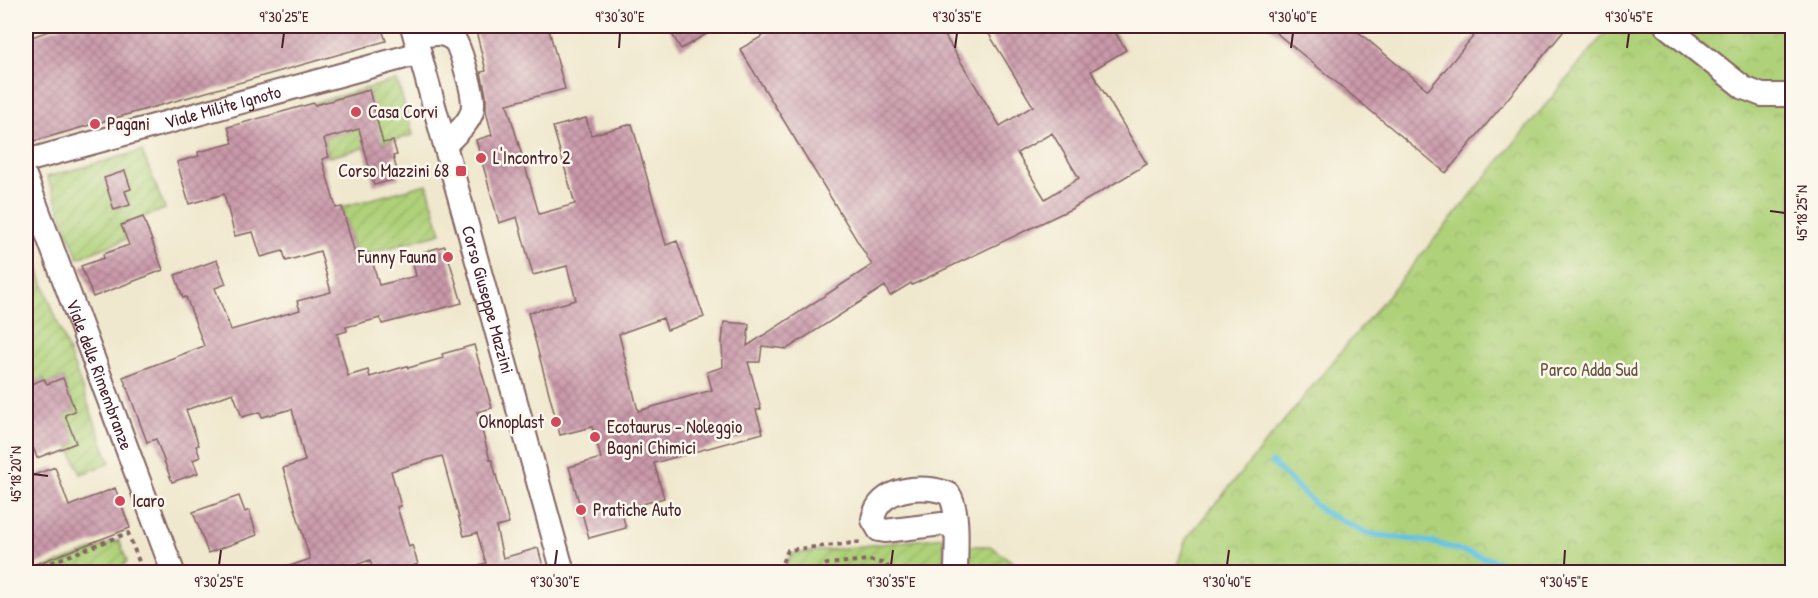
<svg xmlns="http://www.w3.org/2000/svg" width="1818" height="598" viewBox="0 0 1818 598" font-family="'Patrick Hand',sans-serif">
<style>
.park{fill:url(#park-crowns);stroke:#7c7852;stroke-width:1.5}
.garden{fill:url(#garden-furrows);stroke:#7c7852;stroke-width:1.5}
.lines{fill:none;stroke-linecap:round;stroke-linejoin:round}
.stream{stroke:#60c2de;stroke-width:6}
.building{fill:url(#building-cross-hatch);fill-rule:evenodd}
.minor-casing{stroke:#846564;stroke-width:26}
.path{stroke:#846564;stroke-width:4;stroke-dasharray:4.5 4.5;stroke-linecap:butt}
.minor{stroke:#fff;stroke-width:22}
.ticks{fill:none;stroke:#4a1f2b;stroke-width:2}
.poi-dot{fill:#d1495b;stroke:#fbf7ec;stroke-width:2}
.labels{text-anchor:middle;stroke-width:5;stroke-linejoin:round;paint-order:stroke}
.street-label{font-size:18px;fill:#4a1f2b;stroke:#fbf7ec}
.poi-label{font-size:18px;fill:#4a1f2b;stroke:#fbf7ec;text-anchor:start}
.park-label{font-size:18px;fill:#685442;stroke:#fbf7ec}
.neatline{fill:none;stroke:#4a1f2b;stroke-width:2}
.ticks-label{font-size:15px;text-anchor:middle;fill:#4a1f2b}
</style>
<defs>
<pattern id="park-crowns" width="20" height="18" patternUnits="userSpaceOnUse" patternTransform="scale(1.5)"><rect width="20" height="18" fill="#afd179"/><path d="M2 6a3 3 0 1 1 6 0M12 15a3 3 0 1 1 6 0" fill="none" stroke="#98b369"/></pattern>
<pattern id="garden-furrows" width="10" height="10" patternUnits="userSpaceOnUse" patternTransform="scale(1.5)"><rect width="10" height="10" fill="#afd179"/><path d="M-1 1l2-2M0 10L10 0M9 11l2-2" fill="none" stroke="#98b369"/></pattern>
<pattern id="building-cross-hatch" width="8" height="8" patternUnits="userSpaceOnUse" patternTransform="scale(1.5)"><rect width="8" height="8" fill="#ca9aab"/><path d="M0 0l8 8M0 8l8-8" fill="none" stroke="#a67d8b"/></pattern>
</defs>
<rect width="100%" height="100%" fill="#fbf7ec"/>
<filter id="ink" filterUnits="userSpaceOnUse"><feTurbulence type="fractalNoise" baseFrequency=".0167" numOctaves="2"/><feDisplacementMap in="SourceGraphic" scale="12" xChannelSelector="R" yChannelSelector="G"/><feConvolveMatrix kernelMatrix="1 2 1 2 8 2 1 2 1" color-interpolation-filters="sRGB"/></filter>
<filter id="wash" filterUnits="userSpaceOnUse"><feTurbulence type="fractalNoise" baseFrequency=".008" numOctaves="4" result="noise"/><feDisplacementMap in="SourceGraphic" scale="24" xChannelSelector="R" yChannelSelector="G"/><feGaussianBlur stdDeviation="1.35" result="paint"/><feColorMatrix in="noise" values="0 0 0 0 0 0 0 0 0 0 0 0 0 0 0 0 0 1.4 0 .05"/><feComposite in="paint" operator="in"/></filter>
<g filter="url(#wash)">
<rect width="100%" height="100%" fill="#f0e8ce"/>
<path class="park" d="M 1611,26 L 1792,26 L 1792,572 L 1175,572 L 1186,539 Z"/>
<path class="garden" d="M 397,80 L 413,135 L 329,157 L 314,103 Z
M 142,151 L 165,209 L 122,225 L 127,239 L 78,258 L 47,177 Z
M 427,184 L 441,233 L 356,257 L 342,207 Z
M 30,248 L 110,463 L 81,474 L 69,446 L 76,443 L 65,415 L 75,411 L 63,378 L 47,384 L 44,379 L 26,386 L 26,249 Z
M 944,537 L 944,572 L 778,572 L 785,567 L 791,554 Z
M 119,540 L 127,561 L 123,566 L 126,572 L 129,572 L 34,572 Z
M 969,546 L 990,546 L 1027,572 L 969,572 Z"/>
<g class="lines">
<path class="stream" d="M 1272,463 L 1322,511 L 1369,534 L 1431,542 L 1496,561 L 1515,572"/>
</g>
<g id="blocks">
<path class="building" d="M 63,26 L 150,26 L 152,32 L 175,26 L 381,26 L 386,41 L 34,141 L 26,118 L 26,39 Z
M 484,26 L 548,26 L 565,89 L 507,104 L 539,214 L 575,204 L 553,127 L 586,118 L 591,135 L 632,124 L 666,245 L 677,241 L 704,317 L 667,330 L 663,318 L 619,334 L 638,411 L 712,390 L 707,372 L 723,367 L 722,342 L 724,322 L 749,324 L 747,346 L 872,265 L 740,49 L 780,26 L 939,26 L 1000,126 L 1033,106 L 984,26 L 1111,26 L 1126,50 L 1091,71 L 1147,164 L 1073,208 L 912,285 L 911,283 L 890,296 L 885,286 L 787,349 L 762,346 L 760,362 L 748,362 L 761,409 L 756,410 L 763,433 L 654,463 L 664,498 L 621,510 L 626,528 L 589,538 L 569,467 L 601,458 L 592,427 L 560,435 L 528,313 L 576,300 L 567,266 L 533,275 L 517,217 L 499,223 L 476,140 L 492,135 L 486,111 L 486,95 L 481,72 L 486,71 L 475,27 ZM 1052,133 L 1079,178 L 1045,199 L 1017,153 Z
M 667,26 L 720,26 L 681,49 Z
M 1268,26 L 1351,26 L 1428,90 L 1482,26 L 1568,26 L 1446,173 Z
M 369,90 L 383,143 L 393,141 L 397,155 L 393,156 L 399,178 L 374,185 L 359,129 L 324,139 L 329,157 L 322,159 L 336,208 L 342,207 L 356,257 L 370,253 L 379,285 L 416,276 L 411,255 L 445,246 L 462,303 L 382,324 L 380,318 L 346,327 L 347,331 L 337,334 L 348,376 L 368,370 L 370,377 L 407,366 L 408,368 L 443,358 L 442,354 L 474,345 L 492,408 L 477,412 L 490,460 L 492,460 L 509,524 L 496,527 L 503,558 L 538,548 L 545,573 L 469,573 L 469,568 L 486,563 L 477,533 L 464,536 L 442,456 L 391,471 L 401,506 L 397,507 L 409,547 L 412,545 L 418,564 L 413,566 L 415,573 L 374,573 L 370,560 L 333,573 L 279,573 L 278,570 L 310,559 L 283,468 L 305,461 L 292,409 L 262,417 L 260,412 L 242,417 L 233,393 L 186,410 L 199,445 L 196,446 L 200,457 L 193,460 L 198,473 L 172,482 L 156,439 L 147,442 L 123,377 L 204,346 L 186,297 L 183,298 L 175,275 L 217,260 L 226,284 L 215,288 L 231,330 L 300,310 L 297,301 L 331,292 L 320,251 L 286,261 L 283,251 L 261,257 L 253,232 L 235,236 L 224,194 L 189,204 L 177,162 L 199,156 L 198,152 L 233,143 L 228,127 L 314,103 L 315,105 Z
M 125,171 L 131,189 L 125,191 L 130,205 L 114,210 L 104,178 Z
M 143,217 L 163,270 L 93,297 L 81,266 L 104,258 L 103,254 L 129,245 L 121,225 Z
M 63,378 L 75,411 L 65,415 L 76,443 L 37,458 L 26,428 L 26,386 L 44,379 L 47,384 Z
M 55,467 L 69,506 L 115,488 L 130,528 L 26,568 L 26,478 Z
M 239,496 L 245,512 L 249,510 L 257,535 L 208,553 L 193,512 Z"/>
</g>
</g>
<g filter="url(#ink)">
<use href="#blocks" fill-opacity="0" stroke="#846564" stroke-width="1.5"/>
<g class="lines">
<g class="minor-casing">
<g id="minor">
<path id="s1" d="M 412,26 L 563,572"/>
<path d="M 1666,26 L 1744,88 L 1762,95 L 1792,95"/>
<path d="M 416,37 C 432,34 443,30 456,42 C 461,52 464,63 467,74 C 479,114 474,116 445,145"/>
<path id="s2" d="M 26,161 L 420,53"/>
<path id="s3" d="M 26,178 L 173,572"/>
<path d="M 955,531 L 949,525 L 942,524 L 885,531 L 879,530 L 873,520 C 877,487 924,483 949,494 C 960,510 956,552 956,572"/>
</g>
</g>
<path class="path" d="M 26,572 L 128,533 L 143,572
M 768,572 L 781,565 L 788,550 L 862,542
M 820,572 L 822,567 L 827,564 L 868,560 L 886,564 L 891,572"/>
<use href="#minor" class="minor"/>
</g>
</g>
<path class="ticks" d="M 282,48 L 284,33M 619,48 L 620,33M 955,48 L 957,33M 1291,48 L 1293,33M 1627,48 L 1629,33M 1770,211 L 1785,213M 33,474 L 48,476M 219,565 L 221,550M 555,565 L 557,550M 891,565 L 893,550M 1227,565 L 1229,550M 1564,565 L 1565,550"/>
<g class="poi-dot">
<circle cx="356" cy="112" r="6"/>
<circle cx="95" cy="124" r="6"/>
<circle cx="481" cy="158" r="6"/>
<rect x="455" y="165" width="12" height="12" rx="3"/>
<circle cx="448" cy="257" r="6"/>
<circle cx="556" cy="422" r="6"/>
<circle cx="595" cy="437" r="6"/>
<circle cx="120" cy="501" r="6"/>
<circle cx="581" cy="510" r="6"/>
</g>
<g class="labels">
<g class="street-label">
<text dy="6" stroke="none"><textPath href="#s2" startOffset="204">Viale Milite Ignoto</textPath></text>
<text dy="6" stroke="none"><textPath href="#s1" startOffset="284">Corso Giuseppe Mazzini</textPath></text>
<text dy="6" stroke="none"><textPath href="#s3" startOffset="210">Viale delle Rimembranze</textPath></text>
</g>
<g class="poi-label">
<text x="368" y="118">Casa Corvi</text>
<text x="107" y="130">Pagani</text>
<text x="493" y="164">L'Incontro 2</text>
<text x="449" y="177" text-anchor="end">Corso Mazzini 68</text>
<text x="436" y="263" text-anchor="end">Funny Fauna</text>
<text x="544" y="428" text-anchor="end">Oknoplast</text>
<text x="607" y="433">Ecotaurus - Noleggio<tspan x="607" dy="21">Bagni Chimici</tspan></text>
<text x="132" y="507">Icaro</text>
<text x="593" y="516">Pratiche Auto</text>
</g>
<g class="park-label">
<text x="1589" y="376">Parco Adda Sud</text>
</g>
</g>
<rect width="1818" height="598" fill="none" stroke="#fbf7ec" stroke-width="66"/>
<rect x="33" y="33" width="1752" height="532" class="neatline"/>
<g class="ticks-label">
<text x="284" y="22">9°30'25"E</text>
<text x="620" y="22">9°30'30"E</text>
<text x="957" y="22">9°30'35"E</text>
<text x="1293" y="22">9°30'40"E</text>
<text x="1629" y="22">9°30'45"E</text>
<text transform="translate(1802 213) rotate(-90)" y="5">45°18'25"N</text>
<text transform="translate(16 474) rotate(-90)" y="5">45°18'20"N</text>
<text x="219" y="587">9°30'25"E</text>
<text x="555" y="587">9°30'30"E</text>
<text x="891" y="587">9°30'35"E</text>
<text x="1227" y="587">9°30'40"E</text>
<text x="1564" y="587">9°30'45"E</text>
</g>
</svg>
